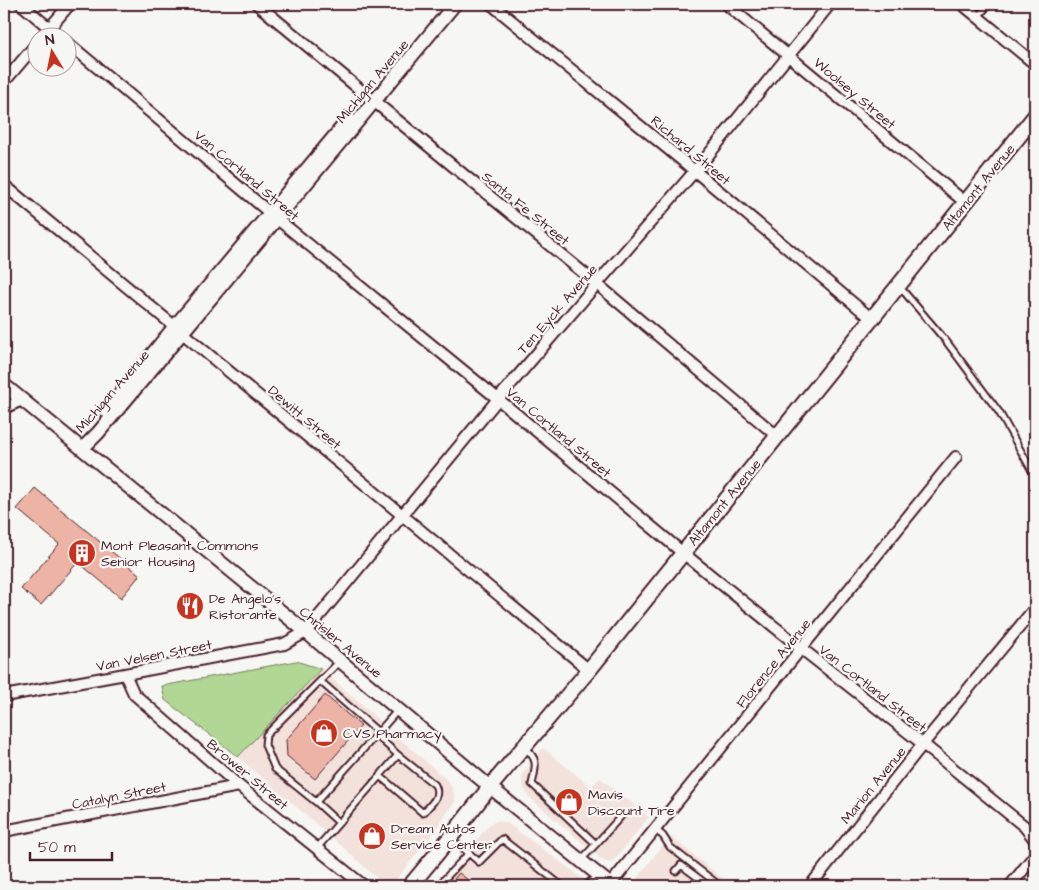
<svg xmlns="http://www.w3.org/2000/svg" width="1039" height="890" viewBox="0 0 1039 890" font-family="'Architects Daughter',sans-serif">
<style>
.built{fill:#f3e2db}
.green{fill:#b0d793;stroke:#7d7b5f}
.building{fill:#edb4a6;stroke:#4a1f2b}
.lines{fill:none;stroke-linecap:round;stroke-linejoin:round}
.service-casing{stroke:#4a1f2b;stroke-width:9}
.minor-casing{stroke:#4a1f2b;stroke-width:14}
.tertiary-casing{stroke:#4a1f2b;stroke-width:16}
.secondary-casing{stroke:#4a1f2b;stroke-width:18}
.service{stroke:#f6f6f2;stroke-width:5}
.minor{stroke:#f6f6f2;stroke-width:10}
.tertiary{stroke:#f6f6f2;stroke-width:12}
.secondary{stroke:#f6f6f2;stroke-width:14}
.labels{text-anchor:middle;stroke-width:4.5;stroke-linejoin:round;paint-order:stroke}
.street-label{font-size:14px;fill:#4a1f2b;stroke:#f6f6f2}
.poi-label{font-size:14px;fill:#4a1f2b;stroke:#f6f6f2;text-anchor:start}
</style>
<rect width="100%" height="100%" fill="#f6f6f2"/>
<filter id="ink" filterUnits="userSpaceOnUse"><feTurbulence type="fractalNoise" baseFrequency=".02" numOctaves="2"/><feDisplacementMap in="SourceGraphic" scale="10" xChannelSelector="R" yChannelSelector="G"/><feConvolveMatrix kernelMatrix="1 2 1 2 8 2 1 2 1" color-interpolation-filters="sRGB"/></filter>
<g filter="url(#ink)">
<path class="built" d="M 321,669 L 449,782 L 454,793 L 455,802 L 425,844 L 394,882 L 380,881 L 335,840 L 238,757 Z
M 543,748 L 591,787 L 600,778 L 649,817 L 614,860 L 609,863 L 602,860 L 528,796 L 524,788 L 522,780 L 523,774 Z
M 498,821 L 507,823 L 593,886 L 437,886 L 490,824 Z
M 670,836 L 732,886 L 639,886 L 637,884 L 638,877 Z"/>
<path class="green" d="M 296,661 L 321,669 L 238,757 L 165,700 L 162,686 Z"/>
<path class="building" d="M 35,488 L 140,575 L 121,598 L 78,562 L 41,605 L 21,589 L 59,544 L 17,509 Z
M 325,695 L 361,726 L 315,779 L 287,756 L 286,740 Z
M 459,873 L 476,886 L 448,886 Z"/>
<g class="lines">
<g class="service-casing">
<path id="service" d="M 978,17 L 989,4
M 899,286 L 946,341 L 999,412 L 1035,476
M 320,681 L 378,732
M 376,735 L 397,711
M 524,747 C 539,759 536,767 532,784 L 596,844 L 623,814
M 380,776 L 423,813 C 431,804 441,797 435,785 L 398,755
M 316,802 L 275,769 L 265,745 L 266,735 L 340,661
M 655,829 L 663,836 L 670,847 L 720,886
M 449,839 L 463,848 L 479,862 L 502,839 L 562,886
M 317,848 L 398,755 L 376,735 L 316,802 L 338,822
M 581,860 L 596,844
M 676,871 L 681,865 L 709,886
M 438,886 L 469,853
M 586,886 L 597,875"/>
</g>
<g class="minor-casing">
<path id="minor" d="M 21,4 L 61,38
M 257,4 L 375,102 L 597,284 L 777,436
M 491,4 L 695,171 L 872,319
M 726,4 L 966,203
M 962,4 L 1035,64
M 41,38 L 70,4
M 68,43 L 270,213 L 498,399 L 683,553 L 802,649 L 923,744 L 1024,826 L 1035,840
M 4,82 L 38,42
M 4,185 L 589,670
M 4,408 L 22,400
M 125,674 L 134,694 L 239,786 L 364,886
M 4,696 L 125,674 L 284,644 L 306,632 L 498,399 L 589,293 L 701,164 L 830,4
M 4,831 L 239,786
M 610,885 L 956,457
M 810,886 L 923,744 L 1035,608
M 1010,886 L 1035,855"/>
</g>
<g class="tertiary-casing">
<path id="tertiary" d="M 4,385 L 306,632 L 490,787 L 612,886
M 106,411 L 175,326 L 349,119
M 82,449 L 98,433 L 182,333 L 455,4"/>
</g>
<g class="secondary-casing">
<path id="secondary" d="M 410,886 L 449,839 L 490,787 L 589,670 L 1035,116"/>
</g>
<use href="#service" class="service"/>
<use href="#minor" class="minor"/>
<use href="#tertiary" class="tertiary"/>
<use href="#secondary" class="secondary"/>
</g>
</g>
<defs>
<g id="building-disc" transform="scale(1.4375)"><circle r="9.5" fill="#c8321e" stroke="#f6f6f2"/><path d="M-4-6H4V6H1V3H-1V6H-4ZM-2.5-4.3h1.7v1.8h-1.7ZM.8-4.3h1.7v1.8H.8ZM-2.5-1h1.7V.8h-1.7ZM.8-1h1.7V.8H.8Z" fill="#fff"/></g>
<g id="restaurant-disc" transform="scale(1.4375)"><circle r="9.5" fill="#c8321e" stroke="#f6f6f2"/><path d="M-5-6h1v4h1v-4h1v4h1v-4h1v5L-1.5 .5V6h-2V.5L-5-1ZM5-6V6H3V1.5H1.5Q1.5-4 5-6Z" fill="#fff"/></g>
<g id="shop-disc" transform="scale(1.4375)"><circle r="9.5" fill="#c8321e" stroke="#f6f6f2"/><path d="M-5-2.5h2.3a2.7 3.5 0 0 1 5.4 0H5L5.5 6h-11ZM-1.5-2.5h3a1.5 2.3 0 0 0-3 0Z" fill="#fff"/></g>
</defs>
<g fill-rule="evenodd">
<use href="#building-disc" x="82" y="553"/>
<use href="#restaurant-disc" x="190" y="606"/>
<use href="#shop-disc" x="324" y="733"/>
<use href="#shop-disc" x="569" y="802"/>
<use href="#shop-disc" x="372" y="836"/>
</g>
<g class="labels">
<g class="street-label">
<text transform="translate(372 81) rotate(-50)" y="5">Michigan Avenue</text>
<text transform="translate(855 93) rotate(40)" y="5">Woolsey Street</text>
<text transform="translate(691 150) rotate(40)" y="5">Richard Street</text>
<text transform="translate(247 175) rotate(40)" y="5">Van Cortland Street</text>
<text transform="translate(978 187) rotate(-51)" y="5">Altamont Avenue</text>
<text transform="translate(526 208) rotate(39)" y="5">Santa Fe Street</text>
<text transform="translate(557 309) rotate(-49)" y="5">Ten Eyck Avenue</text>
<text transform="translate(112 391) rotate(-49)" y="5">Michigan Avenue</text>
<text transform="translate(305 417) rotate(40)" y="5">Dewitt Street</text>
<text transform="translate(559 432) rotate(40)" y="5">Van Cortland Street</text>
<text transform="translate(724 502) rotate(-51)" y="5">Altamont Avenue</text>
<text transform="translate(341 642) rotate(40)" y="5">Chrisler Avenue</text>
<text transform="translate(154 655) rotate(-11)" y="5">Van Velsen Street</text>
<text transform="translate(773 663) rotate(-51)" y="5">Florence Avenue</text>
<text transform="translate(873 688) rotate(38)" y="5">Van Cortland Street</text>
<text transform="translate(248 774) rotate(40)" y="5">Brower Street</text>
<text transform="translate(873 785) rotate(-51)" y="5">Marion Avenue</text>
<text transform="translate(119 795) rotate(-11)" y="5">Catalyn Street</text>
</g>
<g class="poi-label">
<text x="101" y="550">Mont Pleasant Commons<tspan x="101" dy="16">Senior Housing</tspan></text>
<text x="209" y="603">De Angelo's<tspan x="209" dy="16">Ristorante</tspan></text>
<text x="343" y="738">CVS Pharmacy</text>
<text x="588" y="799">Mavis<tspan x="588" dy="16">Discount Tire</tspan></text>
<text x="391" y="833">Dream Autos<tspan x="391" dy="16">Service Center</tspan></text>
</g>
</g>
<rect width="1039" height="890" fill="none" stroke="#f6f6f2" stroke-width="20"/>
<rect x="10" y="10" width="1019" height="870" fill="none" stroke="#4a1f2b" stroke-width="2" filter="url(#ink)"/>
<g transform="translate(52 52) rotate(350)"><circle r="24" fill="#f6f6f2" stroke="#b1a0a2"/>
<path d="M0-4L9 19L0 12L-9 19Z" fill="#c8321e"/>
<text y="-8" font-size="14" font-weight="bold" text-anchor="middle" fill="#4a1f2b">N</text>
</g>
<path d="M30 852v8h82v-8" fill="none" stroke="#4a1f2b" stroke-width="2.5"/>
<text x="38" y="852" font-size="15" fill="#4a1f2b" stroke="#f6f6f2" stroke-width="4" paint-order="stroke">50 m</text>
</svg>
